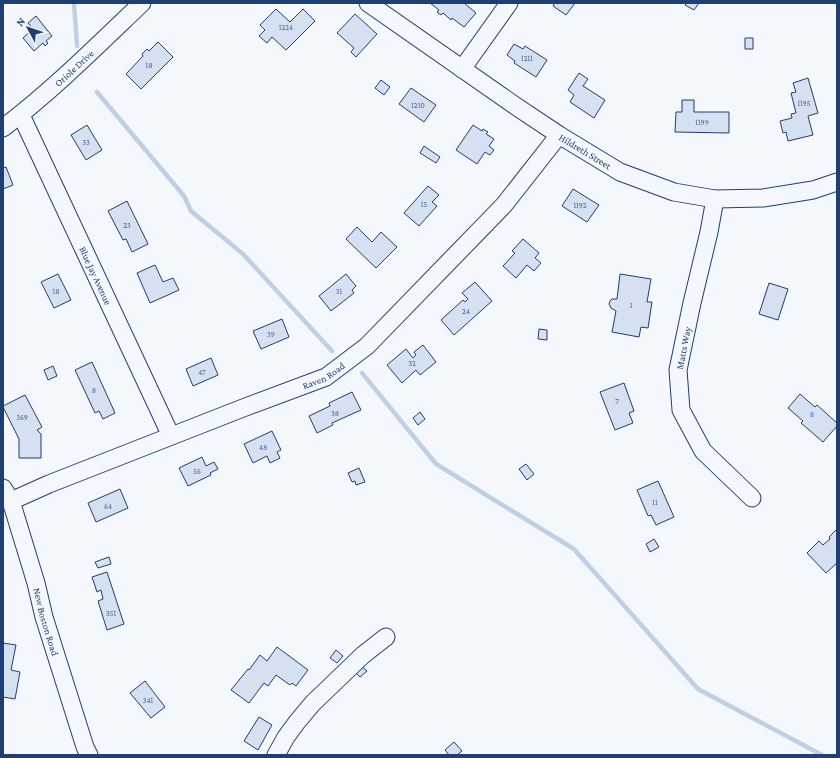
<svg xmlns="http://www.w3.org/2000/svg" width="840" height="758" viewBox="0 0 840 758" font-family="'Crimson Pro',serif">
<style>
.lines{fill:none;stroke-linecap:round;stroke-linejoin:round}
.stream{stroke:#bed0e5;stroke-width:4.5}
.building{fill:#d5e0f0;stroke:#1d3f73}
.minor-casing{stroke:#1d3f73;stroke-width:19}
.minor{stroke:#f4f7fb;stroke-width:17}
.labels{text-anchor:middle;stroke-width:3;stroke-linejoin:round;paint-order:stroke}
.number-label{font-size:8px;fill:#4b6792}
.street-label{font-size:10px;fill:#1d3f73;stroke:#f4f7fb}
</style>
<rect width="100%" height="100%" fill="#f4f7fb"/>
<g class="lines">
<path class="stream" d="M 74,3 L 77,46
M 97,92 L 184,196 L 191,211 L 243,254 L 332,351
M 362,373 L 436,464 L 574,549 L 698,689 L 822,755"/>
</g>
<path class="building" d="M 430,3 L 464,3 L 476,13 L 464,27 L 452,18 L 451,20 L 443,13 L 441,15 L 437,12 L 439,10 Z
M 555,3 L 575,3 L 566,15 L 553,6 Z
M 687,3 L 699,3 L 694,10 L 685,5 Z
M 276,9 L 290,22 L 303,9 L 315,21 L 286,50 L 272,37 L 267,43 L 259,36 L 265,30 L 260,25 Z
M 355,14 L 377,34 L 356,57 L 351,52 L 354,48 L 337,33 Z
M 36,16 L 52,36 L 46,41 L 48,43 L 45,46 L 43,43 L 34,51 L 23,38 L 33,29 L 28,23 Z
M 745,38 L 753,38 L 753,49 L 745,49 Z
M 158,42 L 173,57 L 141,89 L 126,74 L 143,56 L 142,54 L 147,49 L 149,51 Z
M 514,44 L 523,49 L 525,46 L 547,60 L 536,77 L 514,63 L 515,61 L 507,55 Z
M 579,73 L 588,79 L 583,86 L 605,100 L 594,118 L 570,102 L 574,95 L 568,90 Z
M 808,78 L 818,113 L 808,116 L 813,135 L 788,141 L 786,132 L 783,133 L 780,121 L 792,118 L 791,114 L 796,113 L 791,93 L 796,92 L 793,83 Z
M 381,80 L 390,87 L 384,95 L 375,88 Z
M 411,88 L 436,105 L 424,122 L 399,104 Z
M 682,100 L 694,100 L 694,112 L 729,112 L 729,133 L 675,132 L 676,112 L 682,112 Z
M 87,125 L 102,150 L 86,160 L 71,135 Z
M 473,125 L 482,131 L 483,129 L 488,132 L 486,134 L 494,139 L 489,146 L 494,150 L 490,155 L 485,152 L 477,164 L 456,150 Z
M 424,146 L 440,157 L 436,163 L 420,153 Z
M 6,167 L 13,185 L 3,189 L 3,168 Z
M 428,186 L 439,195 L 432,202 L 437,206 L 419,226 L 404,213 Z
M 573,189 L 599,205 L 587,222 L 562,206 Z
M 127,201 L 148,244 L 132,252 L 126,239 L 123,240 L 108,211 Z
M 357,227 L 372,242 L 381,232 L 397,247 L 376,268 L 346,239 Z
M 523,239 L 539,253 L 535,258 L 541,263 L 534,271 L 527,265 L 516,278 L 503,266 L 515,253 L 512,251 Z
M 155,265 L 163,282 L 173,278 L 179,290 L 150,303 L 137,273 Z
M 58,274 L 71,300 L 54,308 L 41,282 Z
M 346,274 L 356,286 L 352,290 L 354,293 L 331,311 L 319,296 Z
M 620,274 L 651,279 L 647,302 L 652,302 L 648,328 L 641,327 L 639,337 L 612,332 L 616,311 L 611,308 L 609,304 L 610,301 L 612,299 L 617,299 Z
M 475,282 L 492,301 L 454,335 L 441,320 L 463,300 L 465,302 L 468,299 L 462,293 Z
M 769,283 L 788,289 L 778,320 L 759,314 Z
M 282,319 L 289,337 L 261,349 L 253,331 Z
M 539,329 L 547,330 L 547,340 L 538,339 Z
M 423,345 L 436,362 L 420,375 L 416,370 L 402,383 L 387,365 L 406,349 L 413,358 L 416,355 L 414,352 Z
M 211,358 L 218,375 L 193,386 L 186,369 Z
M 92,362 L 115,413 L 103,419 L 99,411 L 95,413 L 75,370 Z
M 53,366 L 57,376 L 48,380 L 44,370 Z
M 624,383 L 634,411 L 629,413 L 633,423 L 615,430 L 600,392 Z
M 352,392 L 361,410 L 332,423 L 333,425 L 317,433 L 309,416 L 330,406 L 329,403 Z
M 800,394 L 815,407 L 817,405 L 837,423 L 837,426 L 823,442 L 801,423 L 803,421 L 788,408 Z
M 25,395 L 42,427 L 37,430 L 41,434 L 41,458 L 19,458 L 19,439 L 3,407 L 3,406 Z
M 420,412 L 425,419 L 418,425 L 413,418 Z
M 272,431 L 281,450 L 277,452 L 280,458 L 270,463 L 267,456 L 253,463 L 244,444 Z
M 202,457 L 206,466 L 214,462 L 218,469 L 210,473 L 211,475 L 188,486 L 179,468 Z
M 526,464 L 534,474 L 527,480 L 519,469 Z
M 359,468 L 365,482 L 356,485 L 355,481 L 352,482 L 348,473 Z
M 658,481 L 674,517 L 656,525 L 651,515 L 648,516 L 637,490 Z
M 120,489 L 128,508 L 96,522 L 88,503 Z
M 836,530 L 837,532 L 837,563 L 826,573 L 807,553 L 819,541 L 823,545 L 830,539 L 829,537 Z
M 654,539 L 659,547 L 650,552 L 646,544 Z
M 109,557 L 111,564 L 98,568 L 95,562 Z
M 107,572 L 124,624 L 107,630 L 98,601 L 103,599 L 101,590 L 97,592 L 92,577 Z
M 3,643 L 16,645 L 11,670 L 20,672 L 15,699 L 3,697 Z
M 277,647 L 308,670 L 296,686 L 292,683 L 290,685 L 276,675 L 268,686 L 264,683 L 249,703 L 231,690 L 248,669 L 249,670 L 260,655 L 267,661 Z
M 336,650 L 343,656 L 337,663 L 330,658 Z
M 358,663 L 367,671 L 360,677 L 352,669 Z
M 145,681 L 165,707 L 151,718 L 130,693 Z
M 259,717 L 272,725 L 258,750 L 244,741 Z
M 454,742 L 462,751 L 457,755 L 449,755 L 445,750 Z"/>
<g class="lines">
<g class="minor-casing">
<g id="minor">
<path id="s1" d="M 368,3 L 517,107 L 559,135 L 620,172 L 674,192 L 715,199 L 763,198 L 813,190 L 837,182"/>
<path d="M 462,69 L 509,3"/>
<path id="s2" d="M 21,115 L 171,436"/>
<path id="s3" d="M 3,128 C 53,90 97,46 142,3"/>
<path d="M 715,199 L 709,232 L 692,303 L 678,370 L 681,410 L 703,451 L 752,498"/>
<path id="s4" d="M 3,488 L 11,501 L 36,583 L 44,617 L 85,747 L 89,755"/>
<path id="s5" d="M 11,501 L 49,484 L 243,408 L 326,377 L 367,346 L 504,205 L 559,135"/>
<path d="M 276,755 L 286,737 L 297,722 L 313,703 L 363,655 L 386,637"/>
</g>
</g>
<use href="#minor" class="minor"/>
</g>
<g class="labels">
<g class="number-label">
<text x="286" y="30">1224</text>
<text x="527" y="61">1211</text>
<text x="149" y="68">18</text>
<text x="804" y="106">1195</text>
<text x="418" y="108">1210</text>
<text x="702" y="125">1199</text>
<text x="86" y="145">33</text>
<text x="424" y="207">15</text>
<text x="580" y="208">1192</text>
<text x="127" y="228">23</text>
<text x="56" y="294">18</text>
<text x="339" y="294">31</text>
<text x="631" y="308">1</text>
<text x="466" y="314">24</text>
<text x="271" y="337">39</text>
<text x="412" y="366">32</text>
<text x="202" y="375">47</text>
<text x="94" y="393">8</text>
<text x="617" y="404">7</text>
<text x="335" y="416">38</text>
<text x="812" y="417">8</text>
<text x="22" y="420">369</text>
<text x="263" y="450">48</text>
<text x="197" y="474">56</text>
<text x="655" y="505">11</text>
<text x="108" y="509">64</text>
<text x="111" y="616">351</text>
<text x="148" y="703">341</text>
</g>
<g class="street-label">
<text dy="4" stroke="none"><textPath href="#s3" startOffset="93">Oriole Drive</textPath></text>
<text dy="4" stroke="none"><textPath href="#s1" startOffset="263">Hildreth Street</textPath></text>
<text dy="4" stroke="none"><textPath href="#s2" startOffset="177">Blue Jay Avenue</textPath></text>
<text transform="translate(683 348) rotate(-79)" y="4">Matts Way</text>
<text dy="4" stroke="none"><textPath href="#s5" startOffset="337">Raven Road</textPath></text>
<text dy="4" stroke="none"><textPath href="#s4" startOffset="141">New Boston Road</textPath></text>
</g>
</g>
<rect width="840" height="758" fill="none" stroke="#1d3f73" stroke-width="8"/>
<g transform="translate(28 28) rotate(310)" stroke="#f4f7fb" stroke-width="3" paint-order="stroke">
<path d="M0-3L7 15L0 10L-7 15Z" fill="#1d3f73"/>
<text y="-6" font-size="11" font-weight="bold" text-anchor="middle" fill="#1d3f73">N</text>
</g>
</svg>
